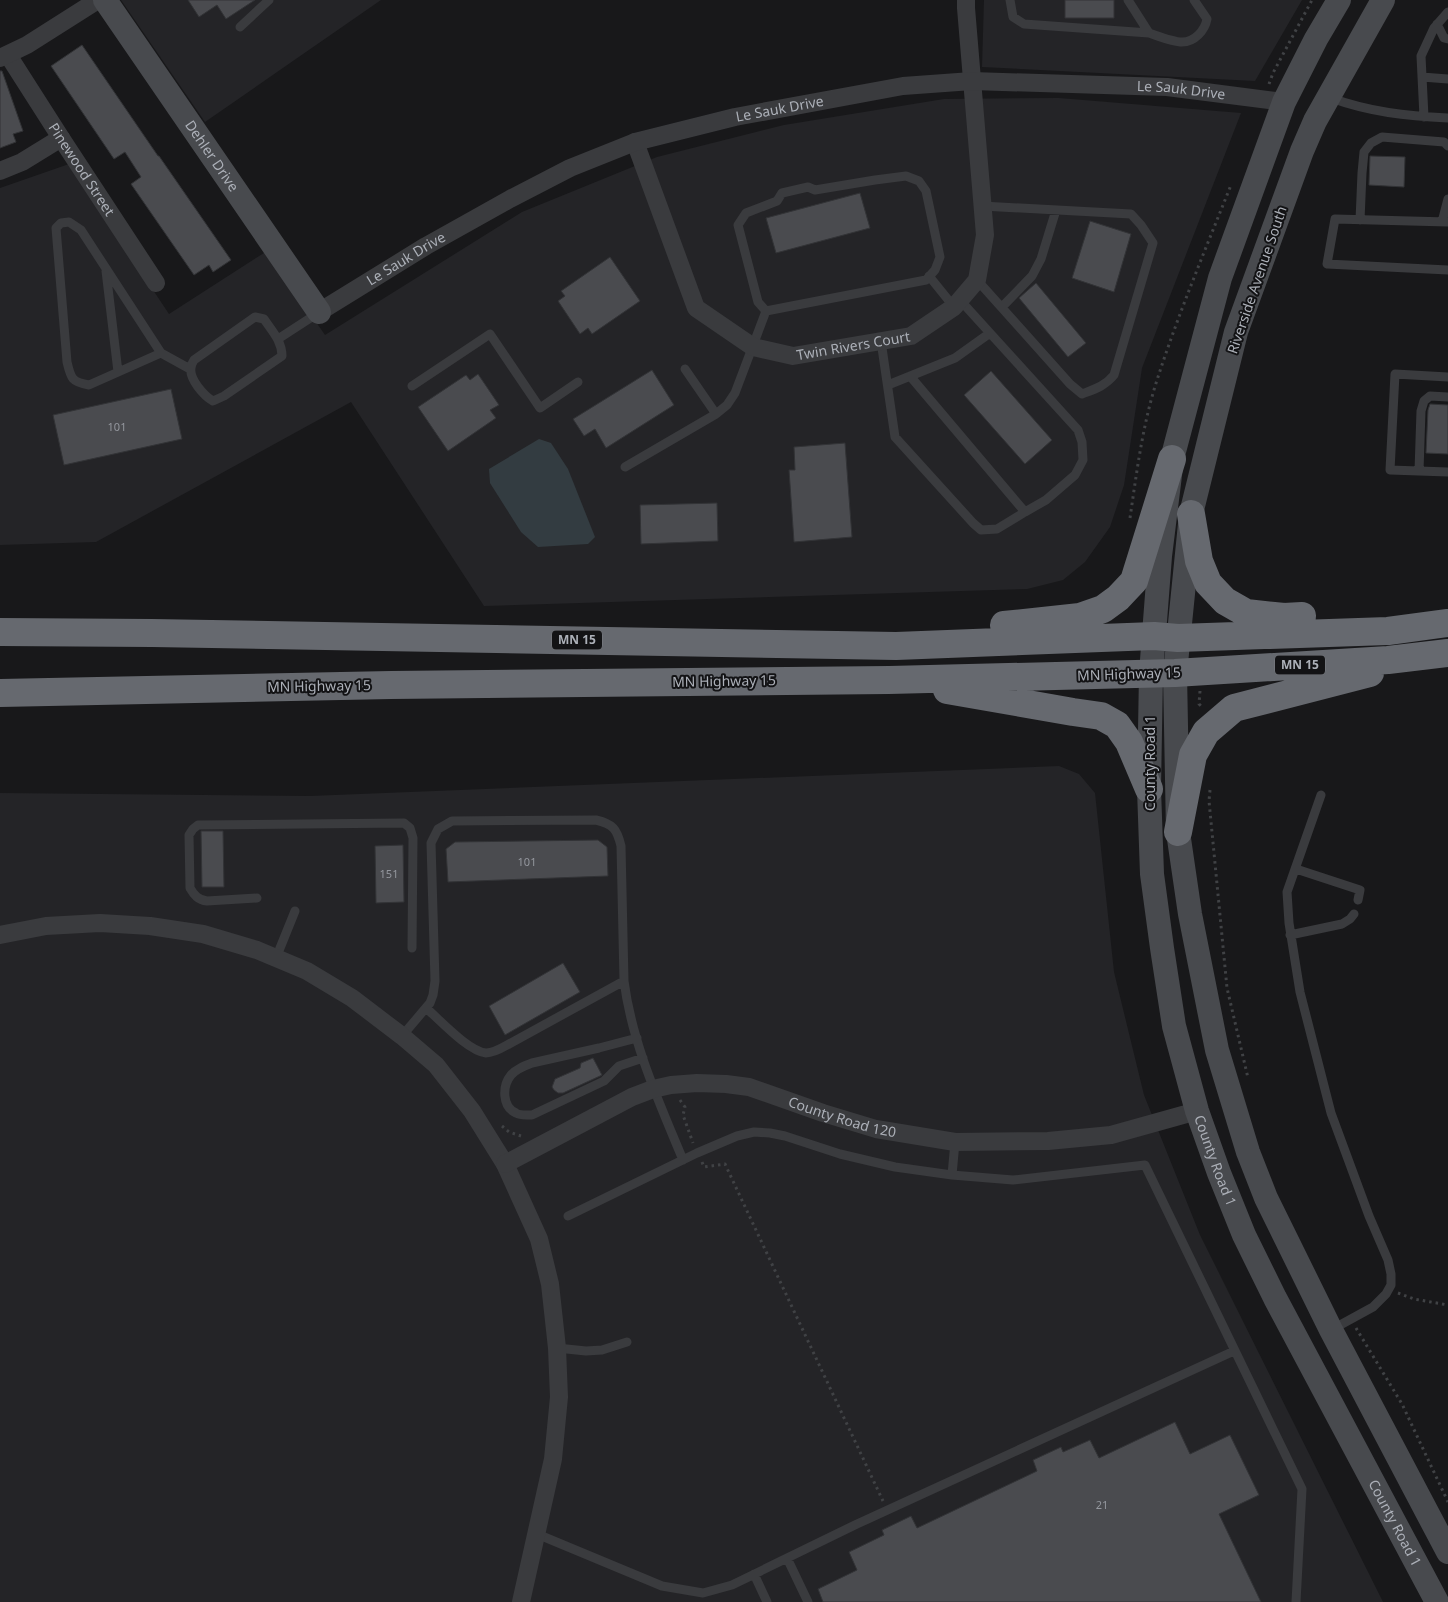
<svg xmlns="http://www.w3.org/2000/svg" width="1448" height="1602" viewBox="0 0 1448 1602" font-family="'Noto Sans',sans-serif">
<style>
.built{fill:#242427}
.water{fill:#333c41}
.building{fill:#4a4b4f;stroke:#323336}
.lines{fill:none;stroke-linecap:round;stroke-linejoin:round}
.path{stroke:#404245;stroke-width:3;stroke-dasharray:2.5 4;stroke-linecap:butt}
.lane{stroke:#3a3b3e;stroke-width:9}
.street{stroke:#3a3b3e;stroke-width:18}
.secondary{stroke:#484a4e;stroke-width:24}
.highway{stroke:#66696f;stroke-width:28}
.labels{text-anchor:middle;stroke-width:4;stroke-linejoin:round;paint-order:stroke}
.number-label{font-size:11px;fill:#94979e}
.shield{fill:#131315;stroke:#7e8187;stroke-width:1}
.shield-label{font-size:12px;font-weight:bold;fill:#acb0b8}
.street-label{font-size:14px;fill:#acb0b8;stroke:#131315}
</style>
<rect width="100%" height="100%" fill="#18181a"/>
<path class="built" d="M 121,0 L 381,0 L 205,122 Z
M 984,0 L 1302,0 L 1255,81 L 982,67 Z
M 1059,98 L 1241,113 L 1142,368 L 1124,485 L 1110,527 L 1085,562 L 1063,580 L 1027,589 L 484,606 L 351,402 L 96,542 L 0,545 L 0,188 L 69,164 L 169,314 L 267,251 L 325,335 L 522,212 L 657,157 L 784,125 L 944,99 Z
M 1059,766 L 1079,774 L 1095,793 L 1114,972 L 1144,1095 L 1200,1235 L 1383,1602 L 0,1602 L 0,793 L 310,796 Z"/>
<path class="water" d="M 539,439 L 551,443 L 568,469 L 595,537 L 588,544 L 538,547 L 521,532 L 490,483 L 489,469 Z"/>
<path class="building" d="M 188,0 L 255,0 L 226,19 L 217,5 L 199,17 Z
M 1065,0 L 1114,0 L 1114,18 L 1065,18 Z
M 82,45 L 158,156 L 159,156 L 231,260 L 213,272 L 209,265 L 194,275 L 131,184 L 141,177 L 125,152 L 114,159 L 51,66 Z
M 0,71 L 2,71 L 23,131 L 13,134 L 16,142 L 0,148 Z
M 1370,156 L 1405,157 L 1404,187 L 1369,185 Z
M 860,193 L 870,228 L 776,253 L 766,218 Z
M 1090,221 L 1131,234 L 1114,292 L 1072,278 Z
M 610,257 L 640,301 L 592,334 L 588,328 L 580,334 L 558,301 L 565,296 L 561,291 Z
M 1036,283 L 1086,343 L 1068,357 L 1019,298 Z
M 652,370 L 674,405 L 606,448 L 595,429 L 584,436 L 573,419 Z
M 991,371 L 1052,440 L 1025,464 L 964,395 Z
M 478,374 L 499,405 L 490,410 L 496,418 L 448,451 L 418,407 L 466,375 L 470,380 Z
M 171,389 L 182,439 L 64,465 L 53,415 Z
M 1430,404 L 1448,405 L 1448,454 L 1426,453 L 1428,410 Z
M 845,443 L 852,537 L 794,542 L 789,470 L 795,470 L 794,447 Z
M 717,503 L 718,541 L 641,544 L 640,505 Z
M 201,831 L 223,831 L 224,887 L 202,887 Z
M 598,840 L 607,847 L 608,876 L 448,882 L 446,849 L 455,842 Z
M 403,845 L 404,902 L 376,903 L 375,846 Z
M 563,963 L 580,992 L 505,1035 L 489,1006 Z
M 593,1058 L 602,1075 L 600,1076 L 563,1093 L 558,1093 L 554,1090 L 552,1087 L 555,1079 L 580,1068 L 581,1063 Z
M 1175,1422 L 1190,1454 L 1230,1435 L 1259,1495 L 1219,1514 L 1261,1602 L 823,1602 L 818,1589 L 857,1570 L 849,1552 L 884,1535 L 882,1530 L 911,1516 L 917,1528 L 1037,1471 L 1033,1460 L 1061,1447 L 1063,1452 L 1090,1440 L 1099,1458 Z"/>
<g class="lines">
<path class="path" d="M 1269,84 L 1273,73 L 1312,0
M 1130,518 C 1137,470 1143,422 1158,377 C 1179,312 1206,248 1231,185
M 1200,691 L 1199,704 L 1203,708
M 1210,790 L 1209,801 L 1227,988 L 1248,1078
M 680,1100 L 685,1107 L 683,1115 L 693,1143
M 502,1126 L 509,1132 L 521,1136
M 702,1162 L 704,1167 L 725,1164 L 883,1501
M 1398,1293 L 1414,1299 L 1448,1305
M 1356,1328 L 1402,1404 L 1448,1502"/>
<path class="lane" d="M 1010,0 L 1013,17 L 1024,24 L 1149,33
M 1128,0 L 1149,33 C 1158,36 1173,42 1182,42 C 1195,42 1205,30 1207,19 L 1194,0
M 1437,24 L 1444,38 L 1448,39
M 240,27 L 269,0
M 1422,77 L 1448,79
M 1331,98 C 1370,112 1406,116 1448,118
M 1424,117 L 1421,56 L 1434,28 L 1448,12
M 1360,220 L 1362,173 L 1364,152 L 1371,143 L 1382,137 L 1444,142 L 1448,146
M 1442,222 L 1448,199
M 1448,222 L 1335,219 L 1327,264 L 1448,270
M 106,271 L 118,372
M 929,276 L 954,307
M 977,280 L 1070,384 L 1082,394 C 1095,389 1105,386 1114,375 L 1153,243 L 1141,225 L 1131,214 L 982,206
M 1002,307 L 1032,276 L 1041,259 L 1056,210
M 255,317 L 264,319 C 272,331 282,341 282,356 L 224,396 L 213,401 C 204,396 189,379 191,368 C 191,365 193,362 194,360 Z
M 278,339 L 318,313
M 881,341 L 895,437 L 973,523 L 981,530 L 997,529 L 1025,512 L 1046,500 L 1075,475 L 1083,460 L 1082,442 L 1078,430 L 960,300
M 161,353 L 89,385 C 72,382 71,379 67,362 L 56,228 L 61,223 L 69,222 L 81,230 L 161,353 L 190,369
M 685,369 L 716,414
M 910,376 L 1025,512
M 1448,377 L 1395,374 L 1390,470 L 1448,472
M 888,385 L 955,358 L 990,333
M 412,386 L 490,334 L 540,408 L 578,382
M 625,467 L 716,414 L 727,405 L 735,393 L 766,311 L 758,302 L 738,225 L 746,213 L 777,201 L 782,193 L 808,187 L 815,190 L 875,180 L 906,176 L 919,181 L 926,191 L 940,257 L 935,270 L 926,280 L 766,311
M 1419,471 L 1421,411 L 1424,401 L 1430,396 L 1448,397
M 1321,795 L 1287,892 L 1289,923 L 1300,992 L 1331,1113 L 1369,1216 L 1388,1260 L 1391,1274 L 1391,1285 L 1386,1294 L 1373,1307 L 1331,1330
M 1296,869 L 1360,890 L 1358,900
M 257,898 L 207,901 C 198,900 194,895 190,888 L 189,835 L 193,829 L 198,825 L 404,823 L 410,828 L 413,838 L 412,948
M 1290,935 L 1342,924 L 1350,919 L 1354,914
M 276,958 L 295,911
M 426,1008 C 440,1020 468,1051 486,1053 C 494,1053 502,1048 509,1044 L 624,981
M 402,1036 L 430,1003 L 433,995 L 435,981 L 431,843 L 438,829 L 452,821 L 596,820 C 613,824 617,829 621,846 L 624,981 C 632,1043 659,1102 683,1160
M 637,1038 L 599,1048 L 532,1063 C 524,1066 516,1069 511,1075 C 502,1086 502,1107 516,1113 C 521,1116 526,1115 532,1115 L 604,1081 L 619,1066 L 643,1058
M 952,1175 L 955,1142
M 568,1216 L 697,1153 L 737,1136 L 754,1132 L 770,1133 L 785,1136 L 840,1154 L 895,1167 L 952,1175 L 1013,1180 L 1145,1165 L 1302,1489 L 1296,1602
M 557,1348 L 586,1351 L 602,1350 L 627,1342
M 537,1534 L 662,1586 L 703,1593 L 732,1585 L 857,1524 L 1234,1351
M 787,1558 L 808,1602
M 754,1574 L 767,1602"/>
<g class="street">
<path id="s1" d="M 8,55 L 61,138 L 156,283"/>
<path d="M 0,58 L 27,45 L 98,0"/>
<path id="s2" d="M 635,142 L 696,308 L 753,347 L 793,356 L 911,336 L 954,307 L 977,280 L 985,235 L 966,8 L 966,0"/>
<path d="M 0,171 L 22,162 L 61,138"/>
<path id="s3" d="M 319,312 L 426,246 L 510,199 L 570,168 L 635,142 L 735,117 L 903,86 L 972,81 L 1167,87 L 1284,102"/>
<path d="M 0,935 L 46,926 L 100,923 L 150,926 L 203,934 L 257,950 L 307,971 L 352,998 L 402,1036 L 436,1065 L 472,1111 L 505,1164 L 539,1239 L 550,1284 L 557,1348 L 559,1397 L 553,1459 L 521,1602"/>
<path id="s4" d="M 505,1164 L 632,1097 L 653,1089 L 671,1085 L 697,1083 L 726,1084 L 749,1087 L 823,1113 L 876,1129 L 955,1142 L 1048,1141 L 1111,1135 L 1197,1111"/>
</g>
<g class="secondary">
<path id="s5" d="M 105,0 L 319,312"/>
<path id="s6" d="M 1339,0 L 1316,39 L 1284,102 L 1220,278 L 1172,459 L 1160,556 L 1151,673 L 1149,789 L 1152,874 L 1162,948 L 1174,1026 L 1197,1111 L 1219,1173 L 1244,1235 L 1275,1298 L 1437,1602"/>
<path d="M 1383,0 L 1315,121 L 1302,151 L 1236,332 L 1210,437 L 1191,514 L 1175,673 L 1178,832 L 1190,914 L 1217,1050 L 1248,1152 L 1266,1198 L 1331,1330 L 1448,1552"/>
</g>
<path class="highway" d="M 1191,514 L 1199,561 L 1208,583 L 1225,601 L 1246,613 L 1284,617 L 1302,616
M 1004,625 L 1080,617 L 1103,609 L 1118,598 L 1134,581 L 1172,459
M 0,632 L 152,633 L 896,646 L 1154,636 L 1178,638 L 1388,631 L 1448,623
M 947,690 L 1073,712 L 1101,716 L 1117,725 L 1129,742 L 1149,789
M 0,693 L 391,685 L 889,680 L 1175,673 L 1388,660 L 1448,653
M 1178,832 L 1193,755 L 1206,732 L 1234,708 L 1370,673"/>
</g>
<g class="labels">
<g class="number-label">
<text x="117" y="431">101</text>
<text x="527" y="866">101</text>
<text x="389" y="878">151</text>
<text x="1102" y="1509">21</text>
</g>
<g class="shield">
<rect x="552" y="630.5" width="50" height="19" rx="4"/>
<rect x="1275" y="655.5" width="50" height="19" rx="4"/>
</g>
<g class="shield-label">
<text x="577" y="644">MN 15</text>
<text x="1300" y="669">MN 15</text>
</g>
<g class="street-label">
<text dy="5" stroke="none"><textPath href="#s3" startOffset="912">Le Sauk Drive</textPath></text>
<text dy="5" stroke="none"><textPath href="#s3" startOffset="508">Le Sauk Drive</textPath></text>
<text dy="5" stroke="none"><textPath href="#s5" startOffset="189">Dehler Drive</textPath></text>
<text dy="5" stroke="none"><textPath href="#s1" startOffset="136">Pinewood Street</textPath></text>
<text dy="5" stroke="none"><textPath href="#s3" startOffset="102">Le Sauk Drive</textPath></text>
<text transform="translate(1257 280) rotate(-71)" y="5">Riverside Avenue South</text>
<text dy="5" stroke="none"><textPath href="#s2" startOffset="348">Twin Rivers Court</textPath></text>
<text transform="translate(1129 674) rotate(-2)" y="5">MN Highway 15</text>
<text transform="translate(724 681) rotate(-1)" y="5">MN Highway 15</text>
<text transform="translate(319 686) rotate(-1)" y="5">MN Highway 15</text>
<text transform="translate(1150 763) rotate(-90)" y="5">County Road 1</text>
<text dy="5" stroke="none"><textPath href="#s4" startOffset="361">County Road 120</textPath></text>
<text dy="5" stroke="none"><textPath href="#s6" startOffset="1201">County Road 1</textPath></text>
<text dy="5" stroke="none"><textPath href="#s6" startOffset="1606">County Road 1</textPath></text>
</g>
</g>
</svg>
